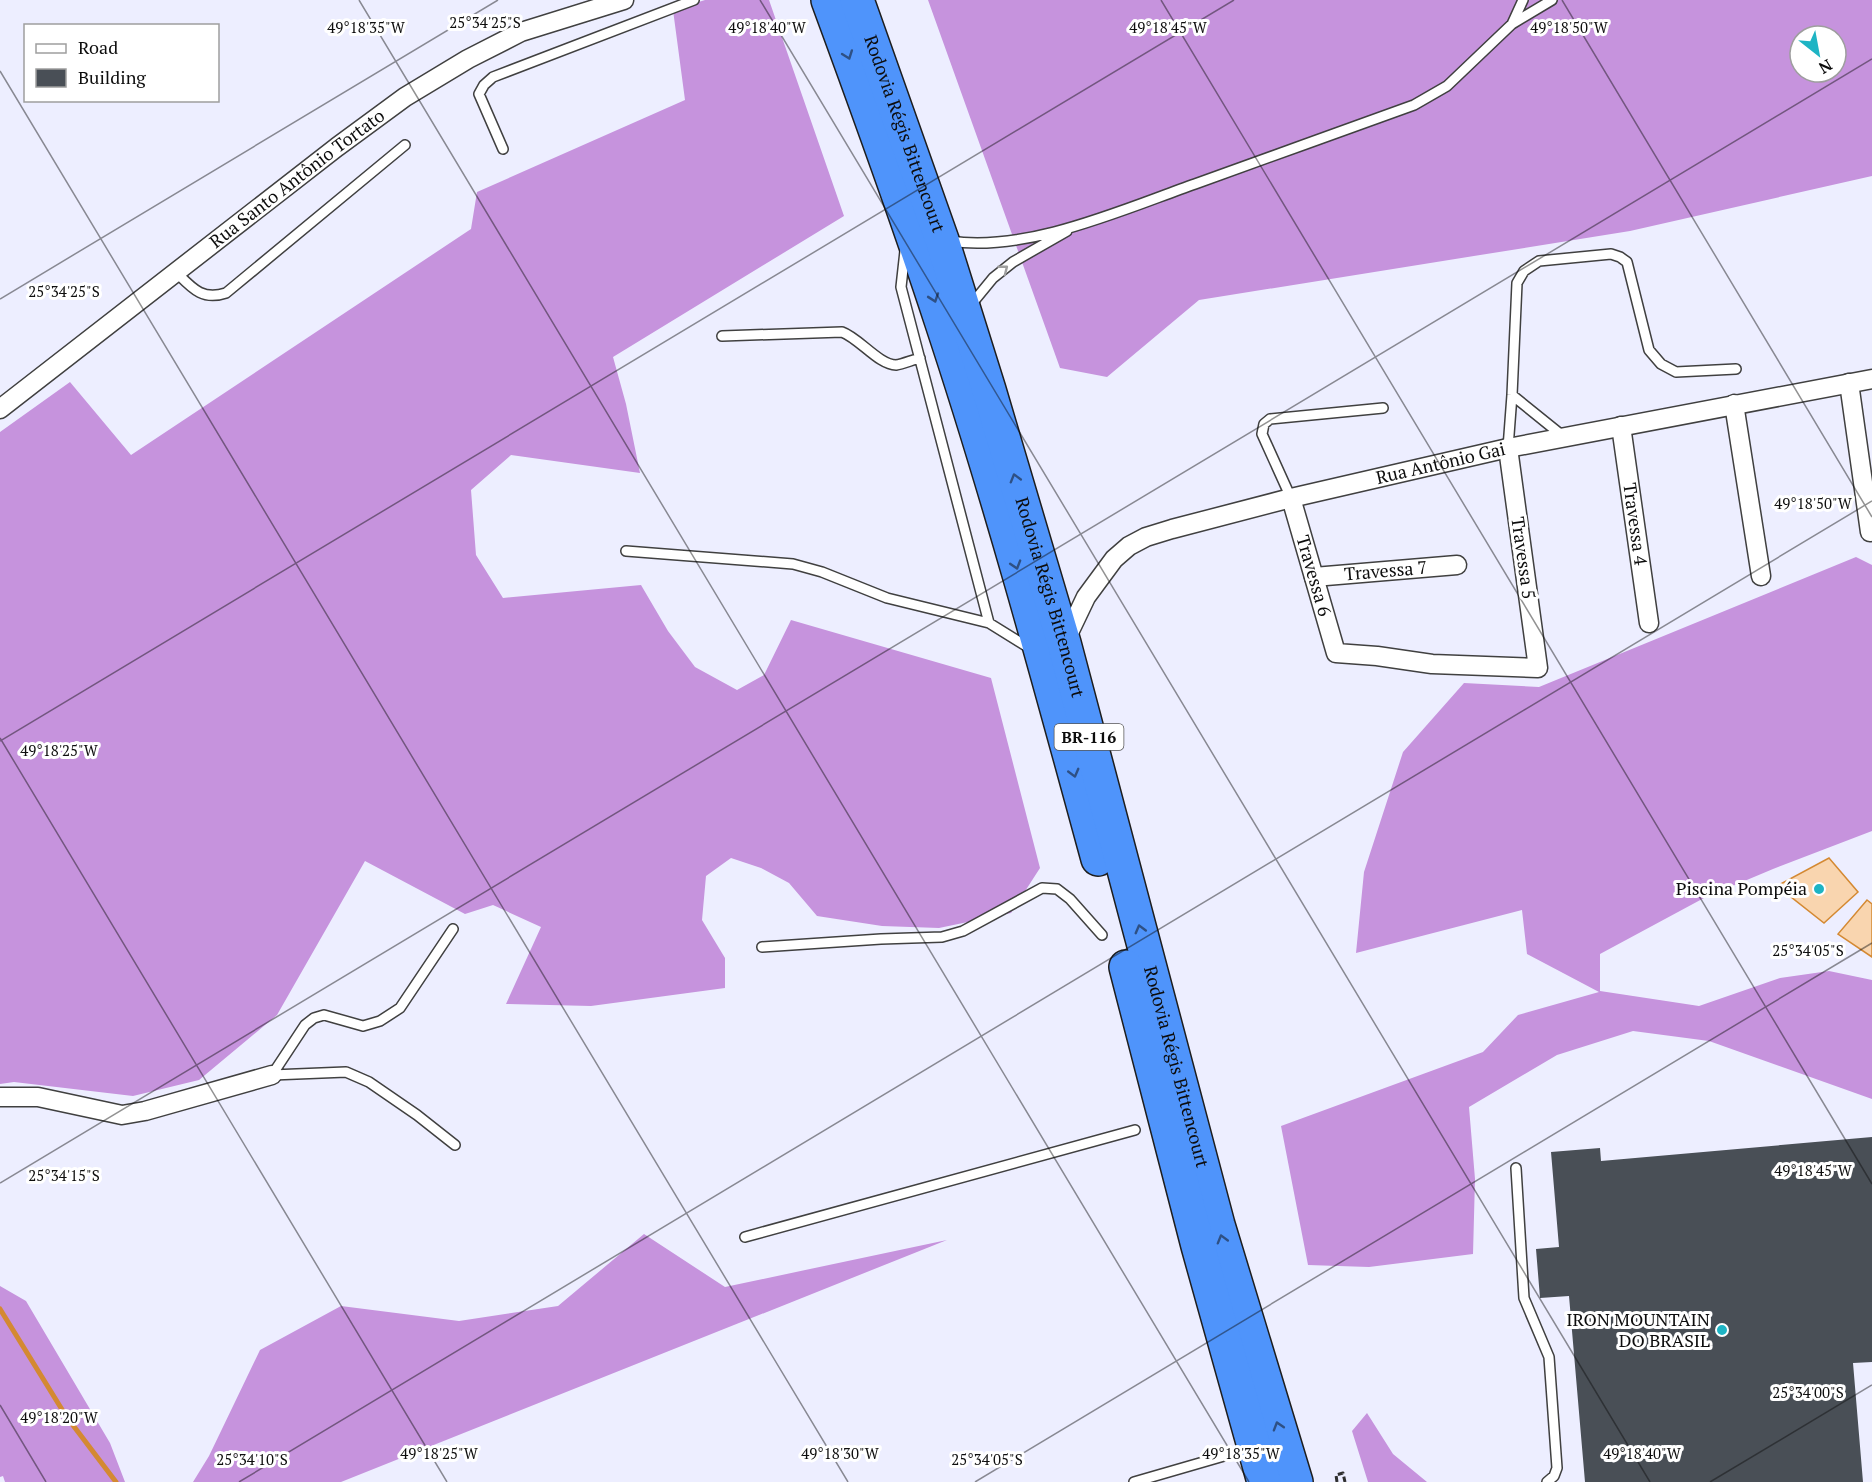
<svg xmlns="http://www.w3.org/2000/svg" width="1872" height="1482" viewBox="0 0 1872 1482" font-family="'PT Serif',serif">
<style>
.forest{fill:#c693dd;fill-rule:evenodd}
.water{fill:#f9d5af;stroke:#d48932;stroke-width:1.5}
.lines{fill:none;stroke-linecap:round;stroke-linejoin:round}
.stream{stroke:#d48932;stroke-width:5}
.building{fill:#494f56}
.lane-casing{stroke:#404040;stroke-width:12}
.street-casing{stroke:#404040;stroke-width:21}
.highway-casing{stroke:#1e1e1e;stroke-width:36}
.path{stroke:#2f2f2f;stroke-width:3;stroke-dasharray:6 3;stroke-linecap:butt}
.lane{stroke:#fff;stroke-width:9}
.street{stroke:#fff;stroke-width:18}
.highway{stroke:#4f94fb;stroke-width:33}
.oneway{stroke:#2e5084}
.oneway2{stroke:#9e9e9e}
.ticks{fill:none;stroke:#0d0d0d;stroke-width:1.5;stroke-opacity:0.45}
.poi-dot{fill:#1eb4c4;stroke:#fff;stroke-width:2}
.labels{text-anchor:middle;stroke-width:6;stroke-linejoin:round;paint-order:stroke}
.shield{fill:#fff;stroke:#565656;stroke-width:1.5}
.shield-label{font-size:16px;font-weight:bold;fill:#0d0d0d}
.street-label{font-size:18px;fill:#0d0d0d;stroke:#fff}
.poi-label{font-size:18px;fill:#0d0d0d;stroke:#fff;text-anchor:end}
.ticks-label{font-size:15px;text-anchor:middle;fill:#0d0d0d;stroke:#fff;stroke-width:6;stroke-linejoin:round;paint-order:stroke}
</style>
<rect width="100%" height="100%" fill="#edeeff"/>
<path class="forest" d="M 705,0 L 769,0 L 844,216 L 613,357 L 626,404 L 640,473 L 511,455 L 471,490 L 476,555 L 503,598 L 641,585 L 668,631 L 695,667 L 737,690 L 764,675 L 791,620 L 991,678 L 1040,868 L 1011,913 L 939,928 L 882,926 L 817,916 L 789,883 L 761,868 L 731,858 L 706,876 L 702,920 L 725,958 L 725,988 L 591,1006 L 506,1004 L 541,927 L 493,905 L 465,914 L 365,861 L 277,1015 L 199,1080 L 133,1096 L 14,1082 L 0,1084 L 0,432 L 70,382 L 131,455 L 471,229 L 477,192 L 685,100 L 673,10 Z
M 928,0 L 1872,0 L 1872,176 L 1630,231 L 1199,300 L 1107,377 L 1060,368 ZM 1800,36 L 1836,36 L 1836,72 L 1800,72 Z
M 1856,557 L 1872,565 L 1872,831 L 1773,869 L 1704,898 L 1600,954 L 1600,991 L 1699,1006 L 1780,978 L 1829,971 L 1872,980 L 1872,1099 L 1709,1041 L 1633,1031 L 1557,1055 L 1469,1107 L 1475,1179 L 1473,1254 L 1369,1267 L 1308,1265 L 1281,1126 L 1483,1052 L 1518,1015 L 1599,992 L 1527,954 L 1522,910 L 1356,953 L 1364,872 L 1403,752 L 1464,683 L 1539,687 Z
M 644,1234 L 725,1287 L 947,1240 L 341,1482 L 193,1482 L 209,1456 L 260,1350 L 341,1306 L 459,1321 L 558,1306 Z
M 0,1286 L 26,1301 L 110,1443 L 125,1482 L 5,1482 L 3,1476 L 0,1477 Z
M 1367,1413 L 1393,1454 L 1427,1482 L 1368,1482 L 1352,1431 Z"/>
<path class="water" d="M 1829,858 L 1858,892 L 1824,923 L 1777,886 Z
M 1867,900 L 1872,904 L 1872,957 L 1838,934 Z"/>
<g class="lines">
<path class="stream" d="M 0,1309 L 66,1416 L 116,1482"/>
</g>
<path class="building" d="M 1872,1137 L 1872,1362 L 1853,1363 L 1863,1482 L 1585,1482 L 1569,1296 L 1540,1298 L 1536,1249 L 1559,1247 L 1551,1152 L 1600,1148 L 1601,1161 Z"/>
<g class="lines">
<g class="lane-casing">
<path id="lane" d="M 1512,24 L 1523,0
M 503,149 L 479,94 L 484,85 L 493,77 L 694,0
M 950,241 C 1027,253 1124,209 1195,184 C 1268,158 1341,131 1414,105 L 1447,86 L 1512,24 L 1552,0
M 905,251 L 901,287 L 989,623 L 1031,649
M 176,272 C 192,288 202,301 226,293 L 405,145
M 970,306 L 993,278 L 1013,262 L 1067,231
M 722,336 L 842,332 C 859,338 879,365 896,365 C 903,364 912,360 920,358
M 1512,395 L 1564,437
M 1508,448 L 1512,395 L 1517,283 L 1524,271 L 1539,261 L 1611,254 L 1620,257 L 1627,262 L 1649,350 L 1661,364 L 1676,372 L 1736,369
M 1291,498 L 1262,434 L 1264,424 L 1270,419 L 1383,408
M 626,551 L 793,564 L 822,572 L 887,598 L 989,623
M 762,947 L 881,939 L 942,937 L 963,931 L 1042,888 L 1057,889 L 1070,899 L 1102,935
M 272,1075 L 305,1025 L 314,1018 L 324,1015 L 363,1026 L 380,1021 L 400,1008 L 453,929
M 272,1075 L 346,1072 L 369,1082 L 417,1115 L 455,1145
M 1516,1168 L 1524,1298 L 1549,1357 L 1557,1468 L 1554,1476 L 1547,1482
M 745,1237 L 1135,1130
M 1134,1482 L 1224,1456"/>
</g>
<g class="street-casing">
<g id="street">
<path d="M 1849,383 L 1870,532"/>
<path d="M 1734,404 L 1761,576"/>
<path id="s1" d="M 0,409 L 337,147 L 405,97 L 468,59 L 521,32 L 624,0"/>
<path id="s2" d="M 1621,426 L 1649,623"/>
<path id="s3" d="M 1291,498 L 1336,653 L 1377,656 L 1432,664 L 1538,668 L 1508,448"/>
<path id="s4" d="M 1314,577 L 1457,565"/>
<path id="s5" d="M 1064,643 L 1086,597 L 1114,559 L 1129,546 L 1146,537 L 1172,529 L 1291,498 L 1508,448 L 1872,379"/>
<path d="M 0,1097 L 38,1097 L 122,1115 L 145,1111 L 272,1075"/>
</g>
</g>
<g class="highway-casing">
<g id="highway">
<path d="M 828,0 C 867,106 906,213 941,320 C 1000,498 1049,679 1098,859"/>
<path id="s6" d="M 857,0 L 942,240 L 989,390 L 1064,643 L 1218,1225 L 1296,1482"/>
<path d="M 1126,967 L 1198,1246 L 1264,1482"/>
</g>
</g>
<path class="path" d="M 1337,1482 L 1336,1475 L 1343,1473 L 1345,1482"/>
<use href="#lane" class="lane"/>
<use href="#street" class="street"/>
<use href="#highway" class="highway"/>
</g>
<defs><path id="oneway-chevron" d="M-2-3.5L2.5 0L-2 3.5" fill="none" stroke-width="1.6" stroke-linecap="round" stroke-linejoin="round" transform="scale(1.5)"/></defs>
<g class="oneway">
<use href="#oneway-chevron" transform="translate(848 55) rotate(70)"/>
<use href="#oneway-chevron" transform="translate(934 298) rotate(71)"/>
<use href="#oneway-chevron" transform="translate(1015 478) rotate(-106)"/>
<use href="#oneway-chevron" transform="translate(1016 565) rotate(73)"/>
<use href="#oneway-chevron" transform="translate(1074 773) rotate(75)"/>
<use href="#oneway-chevron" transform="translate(1140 929) rotate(-105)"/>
<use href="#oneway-chevron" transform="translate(1222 1239) rotate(-106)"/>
<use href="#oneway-chevron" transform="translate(1278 1426) rotate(-107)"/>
</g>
<use class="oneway2" href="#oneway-chevron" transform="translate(1004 269) rotate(-38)"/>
<path class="ticks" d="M 359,0 L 1249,1482M 760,0 L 1650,1482M 1161,0 L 1872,1184M 1562,0 L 1872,517M 0,71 L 848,1482M 0,299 L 498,0M 0,738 L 447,1482M 0,741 L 1234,0M 0,1183 L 1872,59M 0,1405 L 46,1482M 239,1482 L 1872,501M 975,1482 L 1872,943M 1710,1482 L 1872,1385"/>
<g class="poi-dot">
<circle cx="1819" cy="889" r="6"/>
<circle cx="1722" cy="1330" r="6"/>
</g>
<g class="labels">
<rect class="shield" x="1054.5" y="724" width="69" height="26" rx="4.5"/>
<g class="shield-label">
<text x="1089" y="743">BR-116</text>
</g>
<g class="street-label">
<text dy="6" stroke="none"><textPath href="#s6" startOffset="142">Rodovia Régis Bittencourt</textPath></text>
<text dy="6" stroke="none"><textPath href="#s1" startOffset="376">Rua Santo Antônio Tortato</textPath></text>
<text dy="6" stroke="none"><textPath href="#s5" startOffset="441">Rua Antônio Gai</textPath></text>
<text dy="6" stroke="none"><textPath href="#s2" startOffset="99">Travessa 4</textPath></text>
<text transform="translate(1523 558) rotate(82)" y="6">Travessa 5</text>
<text dy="6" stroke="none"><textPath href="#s4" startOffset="72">Travessa 7</textPath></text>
<text dy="6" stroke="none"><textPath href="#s3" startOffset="81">Travessa 6</textPath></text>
<text dy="6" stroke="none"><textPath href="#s6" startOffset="628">Rodovia Régis Bittencourt</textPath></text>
<text dy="6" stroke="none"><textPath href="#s6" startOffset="1114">Rodovia Régis Bittencourt</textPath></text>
</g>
<g class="poi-label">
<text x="1807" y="895">Piscina Pompéia</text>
<text x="1710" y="1326">IRON MOUNTAIN<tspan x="1710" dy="21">DO BRASIL</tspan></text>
</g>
</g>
<g class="ticks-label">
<text x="485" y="28">25°34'25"S</text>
<text x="366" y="33">49°18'35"W</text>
<text x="767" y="33">49°18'40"W</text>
<text x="1168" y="33">49°18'45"W</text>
<text x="1569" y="33">49°18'50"W</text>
<text x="64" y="297">25°34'25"S</text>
<text x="1813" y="509">49°18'50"W</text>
<text x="59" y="756">49°18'25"W</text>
<text x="1808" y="956">25°34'05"S</text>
<text x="1813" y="1176">49°18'45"W</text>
<text x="64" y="1181">25°34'15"S</text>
<text x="1808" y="1398">25°34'00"S</text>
<text x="59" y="1423">49°18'20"W</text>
<text x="439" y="1459">49°18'25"W</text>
<text x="840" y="1459">49°18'30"W</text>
<text x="1241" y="1459">49°18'35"W</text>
<text x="1642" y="1459">49°18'40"W</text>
<text x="252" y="1465">25°34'10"S</text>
<text x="987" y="1465">25°34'05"S</text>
</g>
<rect x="24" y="24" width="195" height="78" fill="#ffffff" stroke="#9e9e9e" stroke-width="1.5"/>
<rect x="36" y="44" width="30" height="9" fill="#ffffff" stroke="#9e9e9e" stroke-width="1.5"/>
<text x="78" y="54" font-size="18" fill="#0d0d0d">Road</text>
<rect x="36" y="69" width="30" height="18" fill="#494f56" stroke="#9e9e9e" stroke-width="1.5"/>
<text x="78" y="84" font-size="18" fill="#0d0d0d">Building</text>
<g transform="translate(1818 54) rotate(149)"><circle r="28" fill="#ffffff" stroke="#9e9e9e" stroke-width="1.5"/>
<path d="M0-4.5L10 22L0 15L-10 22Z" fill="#1eb4c4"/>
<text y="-9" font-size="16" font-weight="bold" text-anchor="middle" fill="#0d0d0d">N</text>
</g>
</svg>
